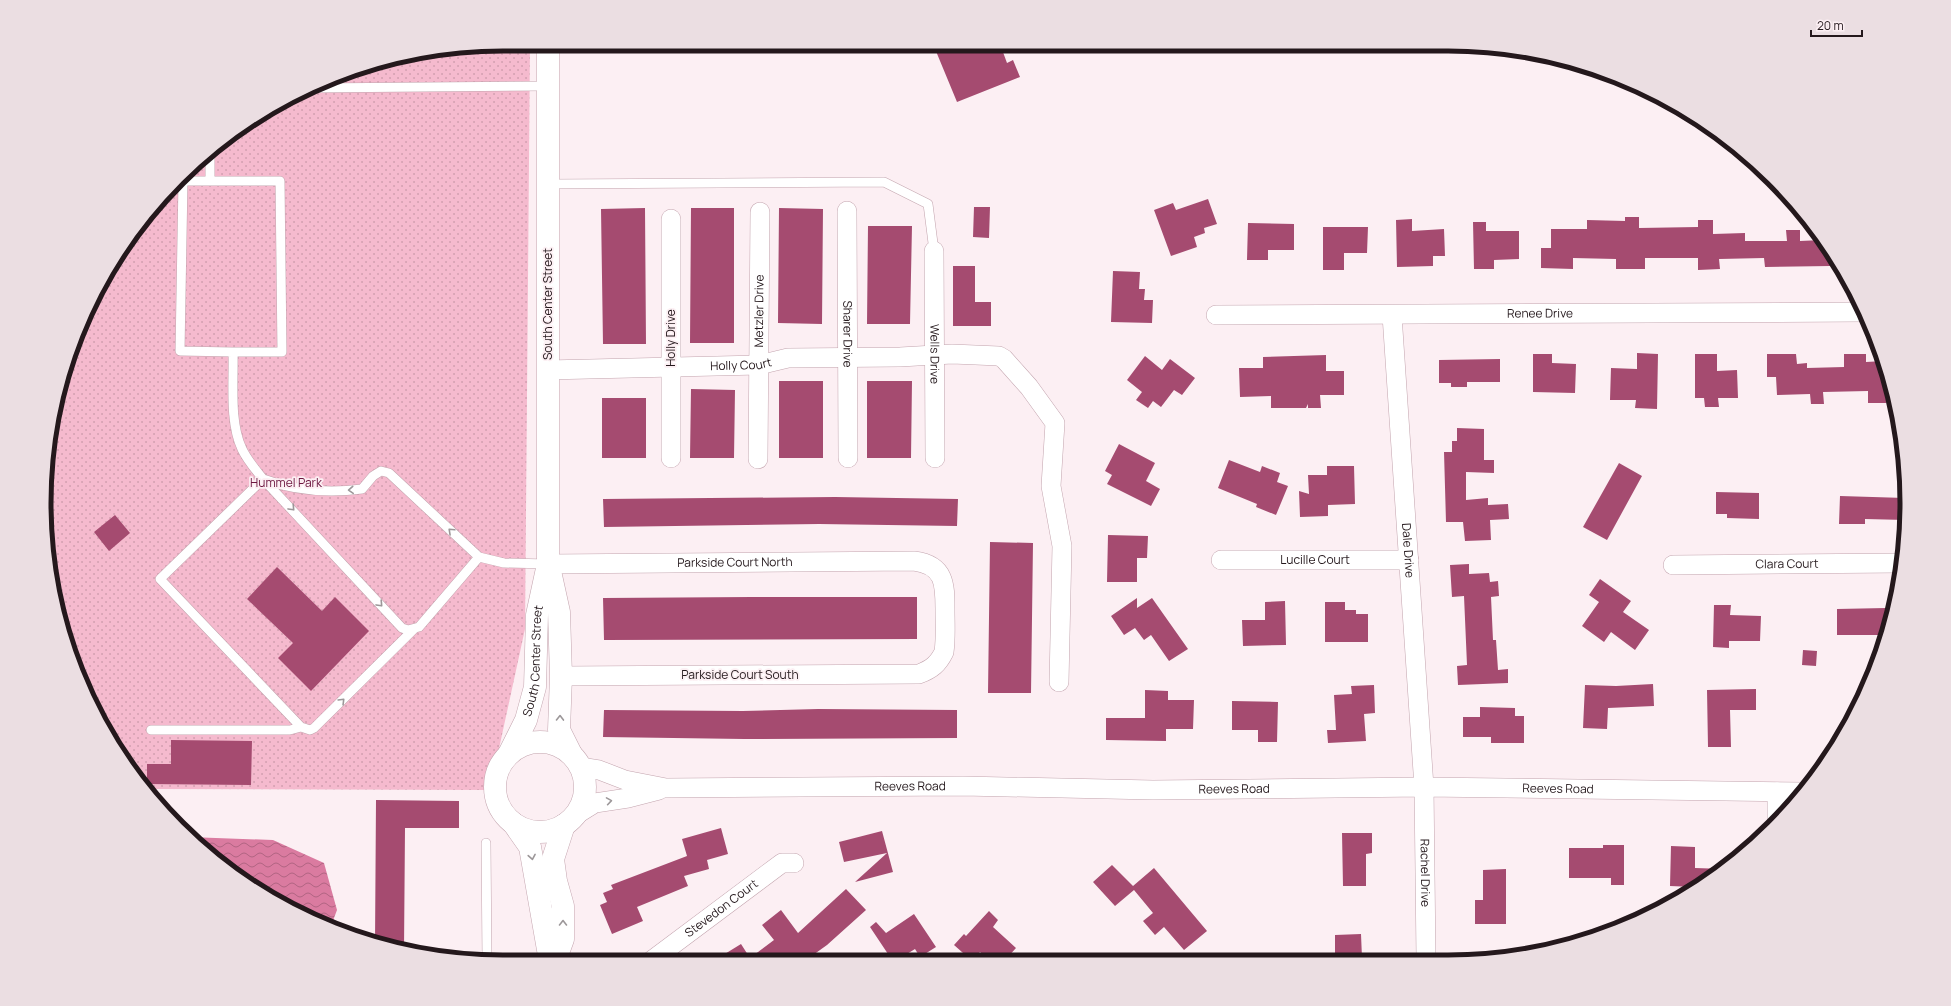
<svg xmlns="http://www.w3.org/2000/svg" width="1951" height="1006" viewBox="0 0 1951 1006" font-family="Manrope,sans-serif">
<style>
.grass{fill:url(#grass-dots)}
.water{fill:url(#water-waves)}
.building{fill:#a54b70}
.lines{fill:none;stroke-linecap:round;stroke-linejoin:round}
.service-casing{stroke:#c3a4ae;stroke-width:10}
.minor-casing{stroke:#c3a4ae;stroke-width:20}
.secondary-casing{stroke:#c3a4ae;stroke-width:23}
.service{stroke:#fff;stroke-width:9}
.minor{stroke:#fff;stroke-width:19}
.secondary{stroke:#fff;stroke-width:22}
.oneway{stroke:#9c9799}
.labels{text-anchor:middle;stroke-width:3.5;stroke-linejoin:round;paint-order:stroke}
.street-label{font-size:12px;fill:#24181c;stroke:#fceff3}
.park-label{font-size:12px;fill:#6b163f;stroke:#fceff3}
.rim{fill:none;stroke:#24181c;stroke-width:5}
</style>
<defs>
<pattern id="grass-dots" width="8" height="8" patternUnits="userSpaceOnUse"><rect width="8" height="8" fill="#f5bace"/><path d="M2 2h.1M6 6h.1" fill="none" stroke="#d29fb0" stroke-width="1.8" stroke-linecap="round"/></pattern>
<pattern id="water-waves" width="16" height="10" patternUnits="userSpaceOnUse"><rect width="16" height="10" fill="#da7ba0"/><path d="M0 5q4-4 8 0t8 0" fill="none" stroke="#b16482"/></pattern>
</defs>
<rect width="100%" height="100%" fill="#fceff3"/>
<path class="grass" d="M 503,44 L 530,44 L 525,629 L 490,790 L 147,789 L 121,758 L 91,706 L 60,622 L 48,563 L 45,473 L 53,413 L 79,327 L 121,248 L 158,200 L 223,139 L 274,105 L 355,68 L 414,53 Z"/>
<path class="water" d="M 189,837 L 273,840 L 324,863 L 337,910 L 331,926 L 300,915 L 224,867 Z"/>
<path class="building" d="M 933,44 L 1000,44 L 1007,63 L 1013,60 L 1020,77 L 957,102 Z
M 1208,199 L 1217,224 L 1204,228 L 1205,233 L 1194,237 L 1197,247 L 1171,256 L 1154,210 L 1173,203 L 1176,210 Z
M 974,207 L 990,207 L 989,238 L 973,237 Z
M 645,208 L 646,344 L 603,344 L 601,209 Z
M 691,208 L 734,208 L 734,343 L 690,343 Z
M 779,208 L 823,209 L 822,324 L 778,323 Z
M 1625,217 L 1639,217 L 1639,228 L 1698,227 L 1698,220 L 1713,220 L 1713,234 L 1745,233 L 1745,241 L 1787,241 L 1786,230 L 1800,230 L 1800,241 L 1822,240 L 1830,251 L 1830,266 L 1765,267 L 1764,258 L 1719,259 L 1720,269 L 1698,270 L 1698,258 L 1645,258 L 1645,269 L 1616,269 L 1616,259 L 1573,258 L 1573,269 L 1541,268 L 1541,248 L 1551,248 L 1551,229 L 1587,229 L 1587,220 L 1625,221 Z
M 1412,219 L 1412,231 L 1444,229 L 1445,256 L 1433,256 L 1433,266 L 1397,267 L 1396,220 Z
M 1473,222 L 1486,222 L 1486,231 L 1519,231 L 1519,259 L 1494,260 L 1494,269 L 1474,269 Z
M 1248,223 L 1294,224 L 1294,250 L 1268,250 L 1268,260 L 1247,260 Z
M 868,226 L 912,226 L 910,324 L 867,324 Z
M 1323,227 L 1368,227 L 1367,253 L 1344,253 L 1344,270 L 1323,270 Z
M 953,266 L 975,266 L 975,302 L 991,302 L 991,326 L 953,326 Z
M 1113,271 L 1140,272 L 1139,289 L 1145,289 L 1144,300 L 1153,300 L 1152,323 L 1111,322 Z
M 1637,353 L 1658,354 L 1657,409 L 1635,408 L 1636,400 L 1610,400 L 1611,368 L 1637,369 Z
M 1533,354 L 1552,354 L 1552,363 L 1576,364 L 1575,393 L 1533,392 Z
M 1695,354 L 1717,354 L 1717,371 L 1737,370 L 1738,398 L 1718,398 L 1719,407 L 1705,407 L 1704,398 L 1695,398 Z
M 1767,354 L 1796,354 L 1797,364 L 1807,363 L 1807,368 L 1844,367 L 1844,354 L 1866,354 L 1866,362 L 1884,361 L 1891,391 L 1886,391 L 1886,403 L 1868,403 L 1868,391 L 1823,392 L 1824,404 L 1811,404 L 1810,394 L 1777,395 L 1776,377 L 1767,377 Z
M 1326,355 L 1326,371 L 1344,371 L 1344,395 L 1320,395 L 1321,408 L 1308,408 L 1308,404 L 1306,408 L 1271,408 L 1271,396 L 1240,397 L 1239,368 L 1263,368 L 1263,357 Z
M 1145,356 L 1162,370 L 1170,359 L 1195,378 L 1182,395 L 1174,390 L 1161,407 L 1153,401 L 1148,408 L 1136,400 L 1142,392 L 1127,380 Z
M 1500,359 L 1500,382 L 1467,382 L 1467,387 L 1451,387 L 1451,383 L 1439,383 L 1439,360 Z
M 779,381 L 823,381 L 823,458 L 779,458 Z
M 867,381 L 912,381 L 911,458 L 867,458 Z
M 691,389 L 735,390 L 734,458 L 690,458 Z
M 602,398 L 646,398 L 646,458 L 602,458 Z
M 1457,428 L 1484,429 L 1484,460 L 1494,460 L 1494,473 L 1466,472 L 1466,500 L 1488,498 L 1488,505 L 1508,504 L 1509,519 L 1490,520 L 1491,540 L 1465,541 L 1463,522 L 1446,522 L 1444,452 L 1452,452 L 1452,441 L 1457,441 Z
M 1119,444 L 1155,463 L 1146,481 L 1160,489 L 1151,506 L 1107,484 L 1112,475 L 1105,471 Z
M 1229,460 L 1260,472 L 1262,466 L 1280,473 L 1277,482 L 1288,486 L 1276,515 L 1256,507 L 1257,504 L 1218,488 Z
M 1619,463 L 1642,476 L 1607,540 L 1583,527 Z
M 1327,466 L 1354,466 L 1355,504 L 1328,505 L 1328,516 L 1300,517 L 1299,491 L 1309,494 L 1308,475 L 1327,475 Z
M 1716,492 L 1759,493 L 1759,519 L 1727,518 L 1727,514 L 1716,514 Z
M 1840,496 L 1905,498 L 1906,520 L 1865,519 L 1865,524 L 1839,524 Z
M 835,497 L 958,499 L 957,526 L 819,524 L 604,527 L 603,499 Z
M 115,515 L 130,533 L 109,551 L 94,532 Z
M 1108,535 L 1148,536 L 1147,558 L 1137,558 L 1137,582 L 1107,582 Z
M 990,542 L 1033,543 L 1031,693 L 988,693 Z
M 1469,564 L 1469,574 L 1489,573 L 1490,582 L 1498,581 L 1499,596 L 1491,597 L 1493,640 L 1496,640 L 1498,670 L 1508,669 L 1508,683 L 1458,685 L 1457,666 L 1467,665 L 1464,596 L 1452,597 L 1450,565 Z
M 277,567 L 322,611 L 335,597 L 369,631 L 311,691 L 278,658 L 293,643 L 247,599 Z
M 1600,579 L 1631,601 L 1623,612 L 1649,630 L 1635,650 L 1611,632 L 1604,642 L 1582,626 L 1599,602 L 1589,595 Z
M 752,597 L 917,597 L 917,639 L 604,640 L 603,598 Z
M 1137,598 L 1137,608 L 1152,598 L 1188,649 L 1169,661 L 1151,635 L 1144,640 L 1135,628 L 1124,635 L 1111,616 Z
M 1285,601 L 1286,645 L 1243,646 L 1242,620 L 1265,620 L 1265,602 Z
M 1325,602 L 1345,602 L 1345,610 L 1356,610 L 1356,614 L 1368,614 L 1368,642 L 1325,642 Z
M 1714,605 L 1731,605 L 1730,615 L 1761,616 L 1760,641 L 1729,641 L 1729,648 L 1713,647 Z
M 1886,608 L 1886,635 L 1837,635 L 1837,609 Z
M 1803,650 L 1817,651 L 1816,666 L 1802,665 Z
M 1653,684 L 1654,706 L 1608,708 L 1607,729 L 1583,728 L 1585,685 L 1616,686 Z
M 1374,685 L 1375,713 L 1364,714 L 1366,741 L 1328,743 L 1327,730 L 1336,730 L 1334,695 L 1352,694 L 1351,686 Z
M 1756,689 L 1756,710 L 1730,710 L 1731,747 L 1708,747 L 1707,690 Z
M 1145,690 L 1168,691 L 1168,700 L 1194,700 L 1193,729 L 1166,729 L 1166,741 L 1106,740 L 1106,718 L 1145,718 Z
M 1232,701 L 1278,702 L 1277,742 L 1258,742 L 1258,730 L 1232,730 Z
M 1480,707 L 1515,708 L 1515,716 L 1524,716 L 1524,743 L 1491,743 L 1491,737 L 1463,737 L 1463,717 L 1480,717 Z
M 818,709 L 957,710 L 957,738 L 744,739 L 603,737 L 604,710 L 743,711 Z
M 171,740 L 252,741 L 251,785 L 147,784 L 147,764 L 171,764 Z
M 376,800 L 459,801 L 459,828 L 405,828 L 404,950 L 375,943 Z
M 721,828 L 728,854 L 707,860 L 709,869 L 684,876 L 688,886 L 637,907 L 643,921 L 612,934 L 600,905 L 607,902 L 603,893 L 613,889 L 611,885 L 687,856 L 682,839 Z
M 882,831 L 893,872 L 855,882 L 887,853 L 844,862 L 839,842 Z
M 1342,833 L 1372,833 L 1372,853 L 1366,854 L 1366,886 L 1343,886 Z
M 1603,845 L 1624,845 L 1624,885 L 1611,885 L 1611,878 L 1569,878 L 1569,848 L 1603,848 Z
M 1671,846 L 1695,847 L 1695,868 L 1725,869 L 1694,887 L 1670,886 Z
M 1112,865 L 1133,886 L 1154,868 L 1207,931 L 1184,950 L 1164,927 L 1155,935 L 1143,921 L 1153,913 L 1134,890 L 1115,906 L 1093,882 Z
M 1506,869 L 1506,924 L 1475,924 L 1475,900 L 1483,900 L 1483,870 Z
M 846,889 L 866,910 L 827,945 L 806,960 L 715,960 L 741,944 L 750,958 L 774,940 L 762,925 L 781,910 L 798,933 Z
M 989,911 L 998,920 L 993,927 L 1016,948 L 1006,959 L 989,960 L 980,952 L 973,960 L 971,960 L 954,945 L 964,934 L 966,936 Z
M 914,914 L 936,947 L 920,957 L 915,949 L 897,960 L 892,960 L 870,927 L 876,922 L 886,933 Z
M 1361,934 L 1362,958 L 1335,959 L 1335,935 Z"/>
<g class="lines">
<g class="service-casing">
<path id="service" d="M 313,88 L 548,86
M 210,181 L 210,152
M 548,184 L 884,182 L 928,204 L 934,251
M 233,352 L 180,351 L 183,181 L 280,181 L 282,352 L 233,352 C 234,381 229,422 242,449 C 247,460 256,470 263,479 L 160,579 L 301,727 L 310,730 L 314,728 L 414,629
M 479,557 L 419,627 L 408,630 L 402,628 L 263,479 C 295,491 329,493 362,489 L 373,476 L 381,471 L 389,473 L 479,557 L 504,563 L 548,564
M 151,730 L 290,730 L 301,727
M 486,843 L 487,961"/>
</g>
<g class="minor-casing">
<g id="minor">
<path id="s1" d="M 847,211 L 848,458"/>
<path id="s2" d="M 934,251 L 935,458"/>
<path id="s3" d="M 1216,315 L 1863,312"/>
<path id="s4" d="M 1392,315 L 1424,787 L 1426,958"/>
<path id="s5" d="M 547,370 L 759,365 L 788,358 L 900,357 L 952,354 L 999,356 L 1004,359 L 1029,387 L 1055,423 L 1051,486 L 1062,546 L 1059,682"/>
<path d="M 671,458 L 671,219"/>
<path id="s6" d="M 758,459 L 760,212"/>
<path id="s7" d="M 1221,560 L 1409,560"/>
<path id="s8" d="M 548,564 L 914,561 C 946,565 945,586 945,611 C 945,625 946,638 944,652 C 938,664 932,669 919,674 L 561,676"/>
<path id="s9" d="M 1673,565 L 1901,563"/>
<path id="s10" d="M 580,767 L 599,770 L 625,780 L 666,788 L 963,786 L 1153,790 L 1424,787 L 1802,792"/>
<path d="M 1777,792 L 1777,820"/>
<path d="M 574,816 L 595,803 L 628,798 L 659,790"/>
<path id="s11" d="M 651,961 L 782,863 L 794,863"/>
</g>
</g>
<g class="secondary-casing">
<g id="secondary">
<path d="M 550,571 L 559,612 L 561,676 L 559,730 L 571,754"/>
<circle cx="540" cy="787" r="45"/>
<path id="s12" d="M 509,754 L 526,720 L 535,687 L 537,615 L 548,564 L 548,44"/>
<path d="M 514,824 L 530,847 L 550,961"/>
<path d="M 555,961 L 563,939 L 563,906 L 556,881 L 553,859 L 564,825"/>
</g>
</g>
<use href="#service" class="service"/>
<use href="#minor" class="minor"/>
<use href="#secondary" class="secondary"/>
</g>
<defs><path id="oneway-chevron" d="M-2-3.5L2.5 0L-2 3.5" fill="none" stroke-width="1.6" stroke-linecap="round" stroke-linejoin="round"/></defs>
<g class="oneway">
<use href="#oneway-chevron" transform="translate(351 490) rotate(176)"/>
<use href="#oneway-chevron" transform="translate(292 508) rotate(47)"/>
<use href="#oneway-chevron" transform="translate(451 531) rotate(-137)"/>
<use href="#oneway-chevron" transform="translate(380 604) rotate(47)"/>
<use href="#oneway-chevron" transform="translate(342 701) rotate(-45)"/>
<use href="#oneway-chevron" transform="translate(560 718) rotate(-89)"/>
<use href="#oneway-chevron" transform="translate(609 801) rotate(-9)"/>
<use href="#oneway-chevron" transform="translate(532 857) rotate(80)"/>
<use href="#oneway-chevron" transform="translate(563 923) rotate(-90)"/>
</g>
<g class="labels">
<g class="street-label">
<text transform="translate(548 304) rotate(-90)" y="4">South Center Street</text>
<text dy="4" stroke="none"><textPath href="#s6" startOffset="148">Metzler Drive</textPath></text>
<text dy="4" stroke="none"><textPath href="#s3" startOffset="324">Renee Drive</textPath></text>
<text dy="4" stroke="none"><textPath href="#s1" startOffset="123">Sharer Drive</textPath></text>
<text transform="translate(671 338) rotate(-90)" y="4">Holly Drive</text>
<text dy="4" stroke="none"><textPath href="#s2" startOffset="103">Wells Drive</textPath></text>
<text dy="4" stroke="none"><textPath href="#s5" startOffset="194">Holly Court</textPath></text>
<text dy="4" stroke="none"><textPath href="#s4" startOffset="236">Dale Drive</textPath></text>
<text dy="4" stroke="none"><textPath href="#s7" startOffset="94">Lucille Court</textPath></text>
<text dy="4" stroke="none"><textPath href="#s8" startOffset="187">Parkside Court North</textPath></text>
<text dy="4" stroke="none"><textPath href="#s9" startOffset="114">Clara Court</textPath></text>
<text dy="4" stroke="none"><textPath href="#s12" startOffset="98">South Center Street</textPath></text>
<text x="740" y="679">Parkside Court South</text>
<text dy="4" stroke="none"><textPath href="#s10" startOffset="333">Reeves Road</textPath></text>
<text dy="4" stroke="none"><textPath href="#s10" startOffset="657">Reeves Road</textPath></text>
<text dy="4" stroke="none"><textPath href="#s10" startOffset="981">Reeves Road</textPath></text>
<text dy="4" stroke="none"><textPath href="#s4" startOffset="559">Rachel Drive</textPath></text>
<text dy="4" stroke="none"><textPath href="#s11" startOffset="88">Stevedon Court</textPath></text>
</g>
<g class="park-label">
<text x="286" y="487">Hummel Park</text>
</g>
</g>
<path d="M0 0H1951V1006H0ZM503 51H1448A452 452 0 0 1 1900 503V503A452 452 0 0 1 1448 955H503A452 452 0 0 1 51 503V503A452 452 0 0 1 503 51Z" fill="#ebdee2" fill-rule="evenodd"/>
<path class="rim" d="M503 51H1448A452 452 0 0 1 1900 503V503A452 452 0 0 1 1448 955H503A452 452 0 0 1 51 503V503A452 452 0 0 1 503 51Z"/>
<path d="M1811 30v6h51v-6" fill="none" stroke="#24181c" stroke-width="2"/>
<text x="1817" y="30" font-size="12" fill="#24181c" stroke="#fceff3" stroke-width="3" paint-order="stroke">20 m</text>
</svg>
